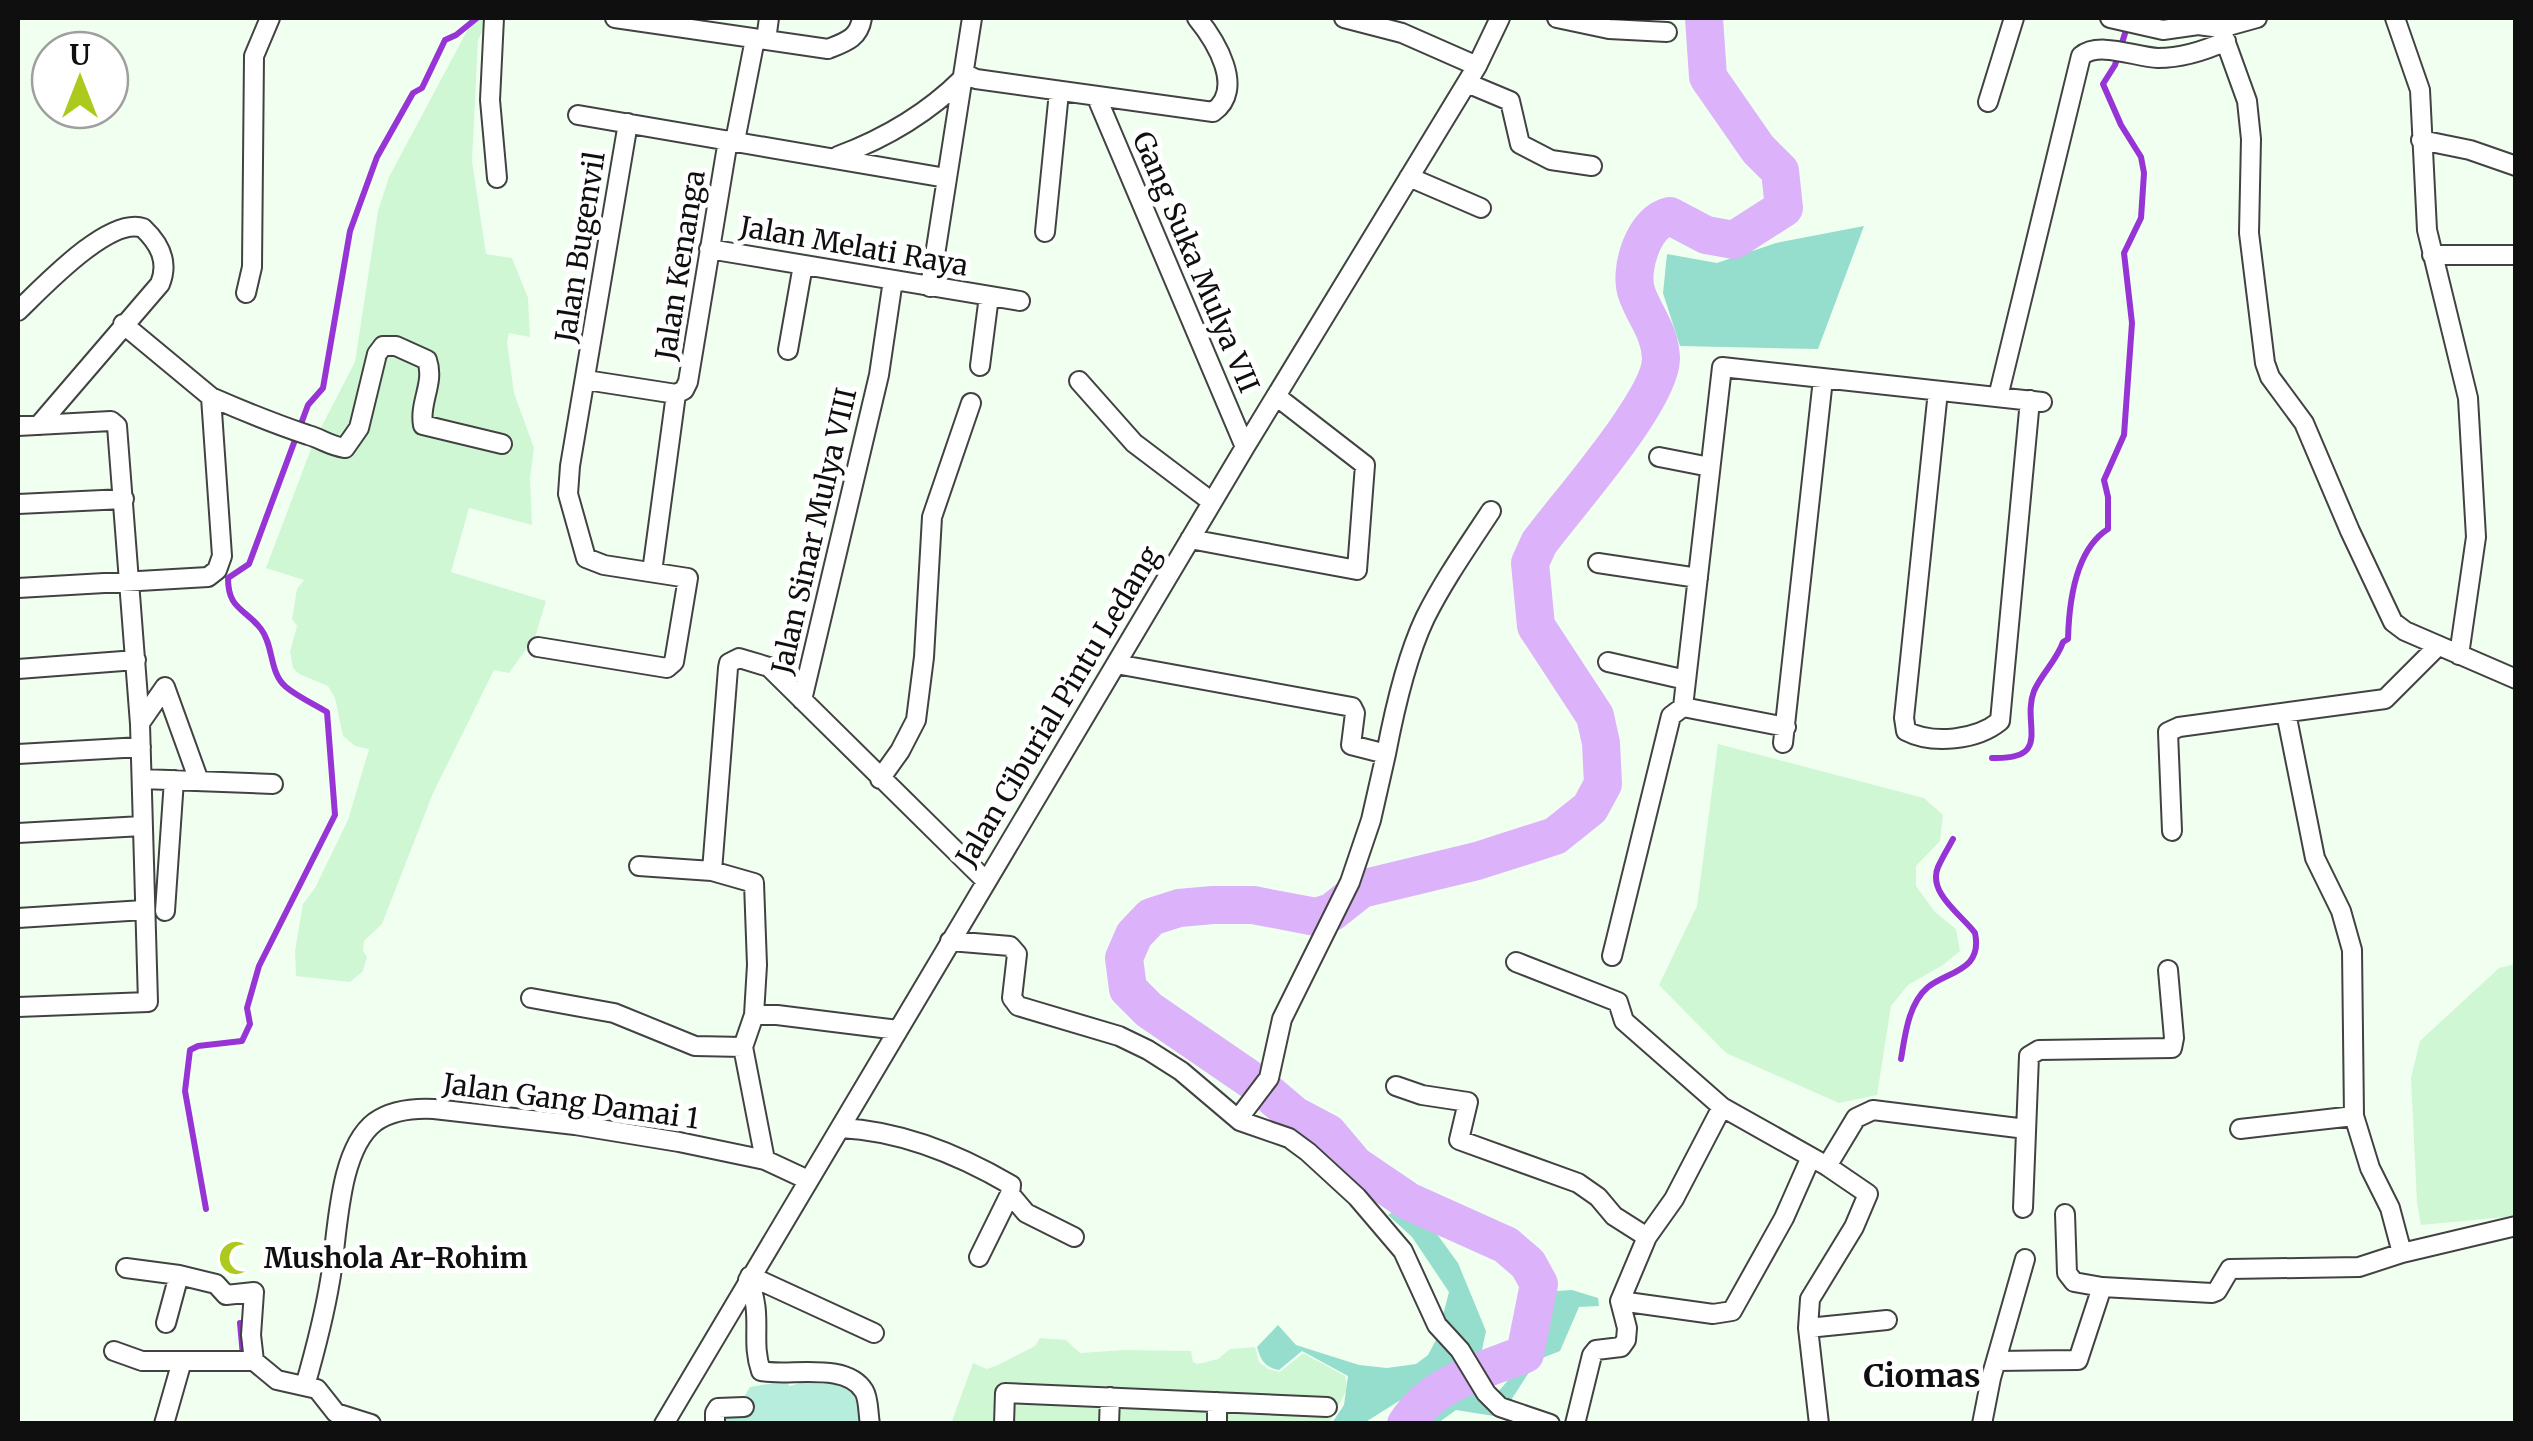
<svg xmlns="http://www.w3.org/2000/svg" width="2533" height="1441" viewBox="0 0 2533 1441" font-family="Merriweather,serif">
<style>
.farmland{fill:#cff7d4}
.green{fill:#b7eddc}
.forest{fill:#95decd}
.lines{fill:none;stroke-linecap:round;stroke-linejoin:round}
.stream{stroke:#9734d6;stroke-width:6}
.river{stroke:#dcb2fa;stroke-width:38}
.minor-casing{stroke:#424242;stroke-width:22}
.minor{stroke:#fff;stroke-width:18}
.labels{text-anchor:middle;stroke-width:10;stroke-linejoin:round;paint-order:stroke}
.street-label{font-size:28px;fill:#0f0f0f;stroke:#fff}
.poi-label{font-size:28px;font-weight:bold;fill:#0f0f0f;stroke:#fff;text-anchor:start}
.quarter-label{font-size:32px;font-weight:bold;fill:#0f0f0f;stroke:#fff}
</style>
<rect width="100%" height="100%" fill="#f1fff1"/>
<path class="farmland" d="M 482,18 L 490,18 L 478,40 L 472,161 L 486,254 L 512,258 L 528,298 L 530,337 L 509,333 L 507,342 L 514,393 L 534,448 L 530,478 L 532,525 L 469,508 L 451,572 L 546,601 L 535,637 L 509,673 L 494,670 L 433,793 L 382,924 L 364,941 L 363,951 L 367,957 L 363,971 L 350,982 L 296,976 L 295,951 L 303,904 L 315,888 L 348,820 L 369,749 L 355,746 L 343,736 L 335,698 L 328,686 L 299,674 L 293,668 L 290,652 L 297,626 L 292,619 L 297,589 L 304,580 L 266,568 L 314,441 L 355,362 L 378,211 L 389,177 L 468,29 Z
M 1718,744 L 1924,798 L 1943,815 L 1940,841 L 1916,866 L 1916,886 L 1935,912 L 1956,929 L 1960,951 L 1943,965 L 1908,985 L 1891,1006 L 1877,1095 L 1839,1103 L 1726,1053 L 1659,985 L 1697,906 Z
M 2515,964 L 2515,1216 L 2421,1225 L 2417,1203 L 2411,1078 L 2420,1041 L 2499,968 Z
M 1040,1338 L 1066,1340 L 1080,1353 L 1126,1350 L 1191,1351 L 1193,1362 L 1198,1364 L 1218,1359 L 1230,1349 L 1255,1347 L 1259,1362 L 1268,1369 L 1280,1372 L 1303,1353 L 1345,1376 L 1347,1389 L 1329,1423 L 951,1424 L 973,1363 L 987,1369 L 998,1365 L 1035,1346 Z"/>
<path class="green" d="M 820,1377 L 850,1387 L 866,1424 L 718,1424 L 736,1410 L 750,1387 L 785,1381 L 790,1386 Z"/>
<path class="forest" d="M 1864,226 L 1818,349 L 1680,346 L 1663,293 L 1667,254 L 1717,263 L 1776,243 Z
M 1398,1209 L 1412,1212 L 1431,1226 L 1458,1263 L 1486,1331 L 1482,1350 L 1460,1367 L 1426,1384 L 1364,1423 L 1332,1423 L 1344,1405 L 1348,1376 L 1302,1351 L 1279,1370 C 1265,1367 1261,1361 1257,1347 L 1278,1325 L 1296,1345 L 1359,1365 L 1387,1368 L 1416,1364 L 1428,1355 L 1437,1338 L 1449,1292 L 1412,1237 L 1388,1215 Z
M 1543,1285 L 1556,1291 L 1572,1290 L 1598,1298 L 1599,1306 L 1579,1307 L 1560,1351 L 1537,1360 L 1500,1417 L 1456,1410 L 1438,1423 L 1420,1424 L 1454,1389 L 1467,1384 L 1484,1395 L 1497,1393 L 1529,1356 Z"/>
<g class="lines">
<path class="stream" d="M 1992,758 C 2054,760 2021,724 2034,691 C 2042,673 2057,660 2063,642 L 2068,639 C 2069,602 2075,550 2108,529 L 2108,497 L 2104,480 L 2124,435 L 2132,323 L 2124,253 L 2141,218 L 2144,173 L 2141,157 L 2121,125 L 2103,84 L 2115,65 L 2127,27
M 1901,1059 C 1905,1036 1908,1004 1928,987 C 1948,971 1983,971 1975,933 C 1963,916 1927,893 1938,867 C 1942,858 1948,848 1953,839
M 206,1209 L 185,1091 L 190,1050 L 198,1046 L 242,1041 L 250,1024 L 247,1008 L 259,966 L 335,815 L 327,712 C 314,704 298,697 286,687 C 269,673 274,646 261,629 C 245,608 228,610 228,578 L 249,564 L 308,405 L 323,388 L 350,231 L 377,157 L 413,93 L 422,88 L 445,40 L 456,35 L 477,18
M 240,1323 L 243,1356"/>
<path class="river" d="M 1406,1424 C 1433,1382 1482,1371 1525,1354 L 1539,1284 L 1528,1264 L 1506,1245 L 1408,1201 L 1355,1165 L 1328,1133 L 1294,1115 L 1260,1086 L 1149,1010 L 1128,989 L 1124,958 L 1134,935 L 1151,917 L 1179,908 L 1213,905 L 1253,905 L 1316,917 L 1332,912 L 1361,889 L 1477,861 L 1555,836 L 1590,808 L 1603,784 L 1601,743 L 1595,716 L 1536,626 L 1530,563 L 1539,543 C 1566,506 1662,399 1661,358 C 1660,332 1645,316 1637,294 C 1628,270 1644,221 1670,216 L 1706,235 L 1734,240 L 1784,208 L 1780,171 L 1758,149 L 1708,77 L 1704,18"/>
<g class="minor-casing">
<path id="minor" d="M 494,18 L 490,100 L 497,178
M 615,18 L 828,49 C 846,42 859,38 862,18
M 1344,18 L 1402,33 L 1477,66
M 1557,18 L 1609,29 L 1667,32
M 2110,18 L 2163,30 L 2198,25 L 2221,28 L 2257,18
M 2217,18 L 2247,101 L 2251,139 L 2249,233 L 2265,363 L 2270,377 L 2304,423 L 2350,531 L 2393,622 L 2405,631 L 2516,679
M 2395,18 L 2420,90 L 2427,230 L 2468,398 L 2476,537 L 2459,655
M 766,40 L 769,18
M 964,73 L 976,79 L 1213,112 C 1246,89 1215,40 1197,18
M 1467,83 L 1510,101 L 1520,144 L 1551,160 L 1592,166
M 1097,98 L 1245,447
M 1988,102 L 2014,18
M 578,115 L 946,178
M 2421,140 L 2470,150 L 2516,166
M 735,141 L 755,39
M 838,156 C 886,138 927,114 963,78
M 1409,177 L 1481,208
M 1045,232 L 1059,92
M 709,249 L 1020,301
M 2432,255 L 2516,255
M 930,287 L 972,18
M 246,293 L 252,267 L 254,56 L 270,18
M 18,311 C 42,288 109,216 143,228 C 160,244 169,262 160,284 L 39,425
M 788,350 L 803,265
M 980,366 L 989,296
M 586,380 L 676,394
M 1079,381 L 1134,443 L 1212,502
M 1938,391 L 1904,718 L 1906,731 C 1933,745 1977,740 2000,721 L 2030,400
M 676,394 L 684,390 L 688,382 L 728,140
M 211,397 C 243,411 275,424 308,435 C 322,439 330,446 345,448 L 359,428 L 377,354 L 383,346 L 396,346 L 427,360 C 435,383 419,402 423,425 L 502,444
M 1998,397 L 2081,56 C 2099,41 2135,57 2158,58 C 2182,58 2204,51 2226,41
M 18,426 L 111,421 L 117,426 L 140,724 L 148,1002 L 18,1007
M 1659,457 L 1710,467
M 18,504 L 124,499
M 1190,539 L 1357,570 L 1365,465 L 1276,396
M 1598,563 L 1698,578
M 652,572 L 676,394
M 18,588 L 208,577 L 217,570 L 222,556 L 211,397 L 123,324
M 538,647 L 667,668 L 674,662 L 688,578 L 604,565 L 586,558 L 568,494 L 570,466 L 628,123
M 1608,662 L 1686,680
M 1116,664 L 1352,707 L 1355,713 L 1351,745 L 1386,754 L 1371,820 L 1350,882 L 1282,1019 L 1269,1078 L 1238,1119
M 18,669 L 136,660
M 802,700 L 879,375 L 893,280
M 1683,707 L 1786,727
M 2286,713 L 2315,858 L 2341,911 L 2352,950 L 2354,1116 L 2370,1168 L 2390,1208 L 2402,1253
M 140,723 L 165,687 L 199,781
M 1783,743 L 1823,379
M 18,754 L 141,747
M 1386,754 C 1394,712 1407,656 1425,618 C 1444,580 1468,546 1491,511
M 142,779 L 273,784
M 880,779 L 900,751 L 916,720 L 924,657 L 932,517 L 971,403
M 2172,831 L 2168,732 L 2179,727 L 2385,699 L 2438,646
M 18,833 L 142,826
M 639,866 L 712,871 L 754,883 L 757,965 L 754,1015
M 712,871 L 728,668 L 729,663 L 739,658 L 769,667 L 986,881
M 165,911 L 174,780
M 18,918 L 144,910
M 950,941 L 1010,946 L 1017,954 L 1012,998 L 1018,1006 L 1119,1036 L 1148,1050 L 1181,1071 L 1240,1121 L 1289,1138 L 1308,1152 L 1357,1197 L 1403,1251 L 1437,1325 L 1460,1350 L 1486,1393 L 1500,1407 L 1550,1424
M 1612,956 L 1671,716 L 1683,707 L 1722,367 L 2042,402
M 1516,962 L 1618,1002 L 1624,1021 L 1722,1107
M 531,998 L 614,1013 L 695,1046 L 743,1047
M 1396,1086 L 1422,1095 L 1468,1102 L 1459,1140 L 1578,1183 L 1598,1197 L 1614,1216 L 1647,1237
M 841,1128 C 902,1131 958,1154 1011,1185 L 1010,1194 L 1026,1213 L 1074,1237
M 2240,1129 L 2354,1116
M 765,1160 L 743,1047 L 754,1015 L 777,1015 L 898,1030
M 1827,1166 L 1856,1118 L 1873,1110 L 2026,1129
M 2023,1208 L 2029,1056 L 2039,1050 L 2172,1048 L 2174,1038 L 2168,970
M 2065,1214 L 2067,1273 L 2074,1282 L 2102,1287 L 2212,1293 L 2217,1291 L 2230,1269 L 2359,1267 L 2402,1253 L 2516,1226
M 979,1257 L 1010,1194
M 126,1268 L 179,1275
M 750,1276 L 874,1333
M 748,1280 C 764,1315 750,1340 761,1371 C 788,1377 846,1361 864,1391 C 869,1399 868,1414 870,1424
M 1620,1301 L 1713,1314 L 1732,1311 L 1784,1218 L 1811,1157
M 166,1323 L 179,1275 L 216,1284 L 226,1295 L 254,1292 L 251,1335 L 254,1361 L 277,1380 L 317,1389 L 336,1413 L 371,1424
M 1808,1328 L 1887,1320
M 114,1351 L 142,1361 L 254,1361
M 1997,1361 L 2078,1360 L 2102,1287
M 305,1386 C 315,1351 324,1317 330,1281 C 338,1237 337,1151 375,1122 C 392,1110 414,1108 434,1109 L 575,1125 L 679,1142 L 765,1160 L 808,1180
M 164,1424 L 182,1361
M 664,1424 L 1245,447 L 1477,66 L 1500,18
M 715,1424 L 715,1413 L 718,1408 L 744,1407
M 1004,1424 L 1005,1393 L 1327,1407
M 1109,1424 L 1110,1397
M 1217,1424 L 1217,1402
M 1575,1424 L 1592,1355 L 1596,1350 L 1621,1347 L 1626,1340 L 1627,1328 L 1620,1301 L 1647,1237 L 1674,1199 L 1722,1107 L 1827,1166 L 1868,1194 L 1854,1227 L 1810,1299 L 1808,1328 L 1819,1424
M 1982,1424 L 1991,1378 L 2025,1259"/>
</g>
<use href="#minor" class="minor"/>
</g>
<defs>
<g id="mosque-bare" transform="scale(2.7)"><path d="M3.5-4.9A6 6 0 1 0 3.5 4.9A5 5 0 1 1 3.5-4.9Z" fill="#acc91d" stroke="#fff" stroke-width="2.5" paint-order="stroke"/></g>
</defs>
<g fill-rule="evenodd">
<use href="#mosque-bare" x="236" y="1258"/>
</g>
<g class="labels">
<g class="street-label">
<text transform="translate(854 246) rotate(10)" y="10">Jalan Melati Raya</text>
<text transform="translate(580 247) rotate(-81)" y="10">Jalan Bugenvil</text>
<text transform="translate(1196 262) rotate(67)" y="10">Gang Suka Mulya VII</text>
<text transform="translate(680 265) rotate(-81)" y="10">Jalan Kenanga</text>
<text transform="translate(814 531) rotate(-77)" y="10">Jalan Sinar Mulya VIII</text>
<text transform="translate(1058 706) rotate(-59)" y="10">Jalan Ciburial Pintu Ledang</text>
<text transform="translate(571 1101) rotate(8)" y="10">Jalan Gang Damai 1</text>
</g>
<g class="poi-label">
<text x="264" y="1268">Mushola Ar-Rohim</text>
</g>
<g class="quarter-label">
<text x="1922" y="1387">Ciomas</text>
</g>
</g>
<rect width="2533" height="1441" fill="none" stroke="#0f0f0f" stroke-width="40"/>
<g transform="translate(80 80)"><circle r="48" fill="#ffffff" stroke="#9f9f9f" stroke-width="2.5"/>
<path d="M0-8L18 38L0 25L-18 38Z" fill="#acc91d"/>
<text y="-15" font-size="28" font-weight="bold" text-anchor="middle" fill="#0f0f0f">U</text>
</g>
</svg>
